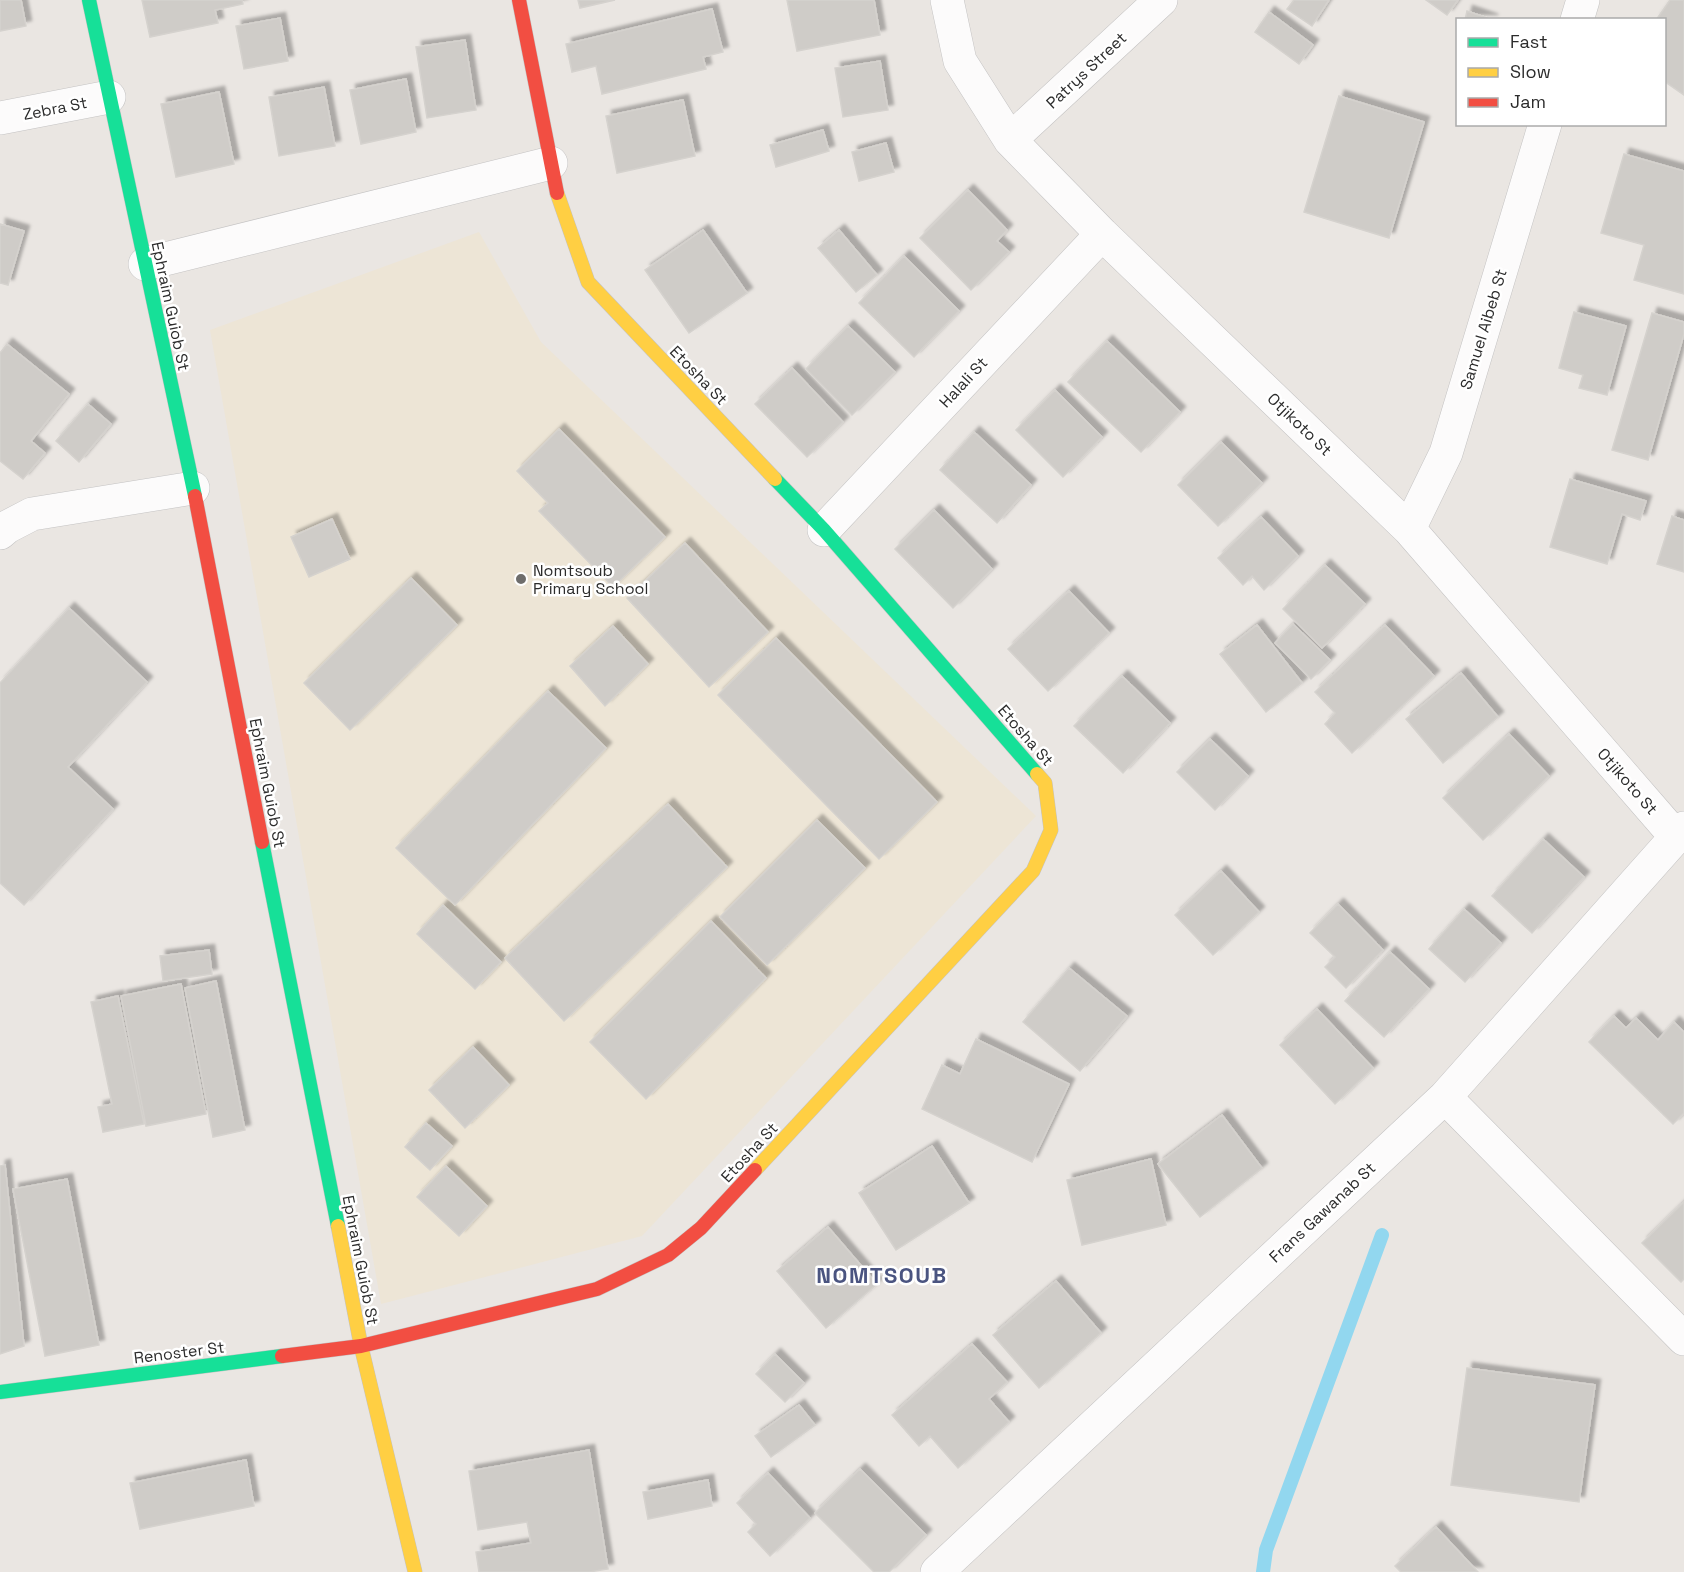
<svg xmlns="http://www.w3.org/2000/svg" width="1684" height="1572" viewBox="0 0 1684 1572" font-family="'Space Grotesk',sans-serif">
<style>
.education{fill:#ede5d6}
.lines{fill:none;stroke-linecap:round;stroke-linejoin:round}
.stream{stroke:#92d7ef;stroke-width:14}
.building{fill:#cfccc8;stroke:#d5d2ce;stroke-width:1.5;filter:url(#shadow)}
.street-casing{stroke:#c4c3c3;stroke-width:34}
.fast-casing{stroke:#c4c3c3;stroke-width:15}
.slow-casing{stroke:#c4c3c3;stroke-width:15}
.jam-casing{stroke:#c4c3c3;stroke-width:15}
.street{stroke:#fcfbfb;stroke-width:33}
.fast{stroke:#16e098;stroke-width:14}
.slow{stroke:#ffcf43;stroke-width:14}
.jam{stroke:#f24e42;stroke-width:14}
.poi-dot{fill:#6e6d6c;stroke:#fff;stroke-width:2}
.labels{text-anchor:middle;stroke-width:5;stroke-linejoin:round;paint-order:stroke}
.street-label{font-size:16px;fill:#2c2c2c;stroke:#fff}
.poi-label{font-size:16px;fill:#2c2c2c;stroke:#fff;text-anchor:start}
.district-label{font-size:22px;font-weight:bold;letter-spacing:1.5px;fill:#4a5480;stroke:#fff}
</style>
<defs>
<filter id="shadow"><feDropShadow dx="5.5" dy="-5.5" stdDeviation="1.5" flood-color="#0004"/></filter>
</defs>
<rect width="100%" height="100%" fill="#eae6e2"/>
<path class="education" d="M 479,232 L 541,342 L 1036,816 L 642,1236 L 381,1304 L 210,330 Z"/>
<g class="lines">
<path class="stream" d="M 1263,1572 L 1266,1550 L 1382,1235"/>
</g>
<path class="building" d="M 0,0 L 21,0 L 26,26 L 0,31 Z
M 142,0 L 242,0 L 243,4 L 215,10 L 218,23 L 150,37 Z
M 578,0 L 615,0 L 580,8 Z
M 787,0 L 874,0 L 880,35 L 797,51 Z
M 1294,0 L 1329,0 L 1312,26 L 1287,9 Z
M 1426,0 L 1458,0 L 1447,15 Z
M 1670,0 L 1684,0 L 1684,95 L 1664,81 L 1664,20 L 1656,20 Z
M 712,9 L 723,52 L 703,57 L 706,69 L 602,94 L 596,66 L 572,72 L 566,44 Z
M 1467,11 L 1493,20 L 1465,20 Z
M 1269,12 L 1313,45 L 1299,64 L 1255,32 Z
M 280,18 L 288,61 L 244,69 L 236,26 Z
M 465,40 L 476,110 L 427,118 L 416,47 Z
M 880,61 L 888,110 L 843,117 L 835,68 Z
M 406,79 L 416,132 L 361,144 L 350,90 Z
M 324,87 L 335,146 L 279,156 L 269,97 Z
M 219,92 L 234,164 L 176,177 L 161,104 Z
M 1339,96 L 1424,122 L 1389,238 L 1304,212 Z
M 683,100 L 695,156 L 617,173 L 606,116 Z
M 823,130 L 829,151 L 776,167 L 770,145 Z
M 886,143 L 894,172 L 859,181 L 852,152 Z
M 1624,154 L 1684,171 L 1684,294 L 1634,280 L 1644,245 L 1601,233 Z
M 968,190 L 1007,230 L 997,241 L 1009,252 L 971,290 L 920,238 Z
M 0,224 L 24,231 L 8,285 L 0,283 Z
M 703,230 L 747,293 L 689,333 L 645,270 Z
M 839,230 L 877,275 L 856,292 L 818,248 Z
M 904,256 L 959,311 L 914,357 L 859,303 Z
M 1574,312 L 1626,326 L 1607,395 L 1579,388 L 1583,375 L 1559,368 Z
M 1652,313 L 1684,322 L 1684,334 L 1648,460 L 1612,450 Z
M 848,326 L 895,372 L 852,415 L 806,369 Z
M 1107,341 L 1180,412 L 1141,452 L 1068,382 Z
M 7,344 L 69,394 L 31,441 L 45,453 L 23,479 L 0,461 L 0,353 Z
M 792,368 L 843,422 L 807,457 L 755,404 Z
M 1055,390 L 1102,437 L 1063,477 L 1016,430 Z
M 88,404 L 111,424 L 79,462 L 56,441 Z
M 559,429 L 665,537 L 613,587 L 539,511 L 548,503 L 517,471 Z
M 974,432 L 1031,485 L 997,523 L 940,470 Z
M 1221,442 L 1262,483 L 1218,526 L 1178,485 Z
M 1570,479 L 1646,501 L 1640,520 L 1622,514 L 1607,564 L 1550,547 Z
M 934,510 L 992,569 L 953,608 L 895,549 Z
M 1672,516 L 1684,520 L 1684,572 L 1657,564 Z
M 1261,517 L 1298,556 L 1264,590 L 1252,576 L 1243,585 L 1218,558 Z
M 332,519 L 350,559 L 309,577 L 291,537 Z
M 685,543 L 768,632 L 709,687 L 627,598 Z
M 1325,565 L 1365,604 L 1322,648 L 1283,609 Z
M 411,578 L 457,625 L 350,730 L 304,683 Z
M 1069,591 L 1109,633 L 1048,691 L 1008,649 Z
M 69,608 L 147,682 L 68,767 L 113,809 L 24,905 L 0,883 L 0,683 Z
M 1293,624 L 1330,660 L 1311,679 L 1275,643 Z
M 1257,625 L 1302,683 L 1266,712 L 1220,654 Z
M 1385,625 L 1434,676 L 1352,753 L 1325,724 L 1335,713 L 1315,692 Z
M 613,626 L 648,664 L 605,706 L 570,666 Z
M 776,638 L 937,802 L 879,859 L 718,695 Z
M 1461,673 L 1498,717 L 1443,763 L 1406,719 Z
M 1122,676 L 1170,723 L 1123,773 L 1074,726 Z
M 548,691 L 606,748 L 455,905 L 396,848 Z
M 1509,734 L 1549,776 L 1483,840 L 1443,798 Z
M 1210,739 L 1248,776 L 1215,810 L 1177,772 Z
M 668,804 L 727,867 L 564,1021 L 505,958 Z
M 817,820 L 865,868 L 767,965 L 720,917 Z
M 1543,839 L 1584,877 L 1532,933 L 1492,896 Z
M 1221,871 L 1259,912 L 1213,955 L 1175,915 Z
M 1338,904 L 1383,950 L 1346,988 L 1325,967 L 1335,957 L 1310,933 Z
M 443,905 L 501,962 L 475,989 L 417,934 Z
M 1464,909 L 1501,943 L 1465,982 L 1429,949 Z
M 711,921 L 766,978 L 646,1099 L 590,1042 Z
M 209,950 L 212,974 L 163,981 L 160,956 Z
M 1390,952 L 1429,989 L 1384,1037 L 1345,1001 Z
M 1069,968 L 1127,1016 L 1080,1071 L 1023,1022 Z
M 216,981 L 245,1130 L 213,1137 L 185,988 Z
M 181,984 L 206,1114 L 146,1126 L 121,996 Z
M 118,996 L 144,1124 L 103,1132 L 98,1107 L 112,1104 L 91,1002 Z
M 1317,1009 L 1373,1068 L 1335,1104 L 1280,1045 Z
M 1614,1016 L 1626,1028 L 1636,1018 L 1658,1040 L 1674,1022 L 1684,1032 L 1684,1113 L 1673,1124 L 1589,1042 Z
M 976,1039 L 1069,1084 L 1032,1162 L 922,1109 L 942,1065 L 960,1074 Z
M 473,1047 L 509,1085 L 465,1128 L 429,1090 Z
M 1222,1115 L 1262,1168 L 1200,1217 L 1158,1164 Z
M 426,1123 L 452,1146 L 430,1170 L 405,1147 Z
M 932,1146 L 969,1203 L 896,1250 L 859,1193 Z
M 1151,1159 L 1166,1225 L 1082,1245 L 1067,1180 Z
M 5,1165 L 24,1346 L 0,1354 L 0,1166 Z
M 446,1166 L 487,1206 L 459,1236 L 417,1197 Z
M 67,1179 L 99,1345 L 45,1356 L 13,1189 Z
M 1684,1202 L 1684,1279 L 1681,1282 L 1642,1243 Z
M 828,1227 L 877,1284 L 826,1328 L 777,1271 Z
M 1056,1281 L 1101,1333 L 1039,1388 L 993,1335 Z
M 972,1344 L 1007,1382 L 989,1399 L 1009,1422 L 958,1468 L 930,1436 L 919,1446 L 892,1415 Z
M 775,1354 L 804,1383 L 785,1402 L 756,1374 Z
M 1467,1368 L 1595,1385 L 1579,1502 L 1451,1485 Z
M 799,1405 L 815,1425 L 771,1457 L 755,1436 Z
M 589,1450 L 608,1569 L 589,1572 L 479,1572 L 476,1552 L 531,1543 L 527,1522 L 478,1530 L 469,1471 Z
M 246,1460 L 254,1506 L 140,1529 L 130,1483 Z
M 860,1469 L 926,1535 L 889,1572 L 874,1572 L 815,1513 Z
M 768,1473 L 810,1518 L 770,1556 L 748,1532 L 756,1524 L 737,1503 Z
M 708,1480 L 712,1506 L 648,1519 L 643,1492 Z
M 1436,1527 L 1478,1572 L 1401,1572 L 1395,1566 Z"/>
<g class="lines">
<g class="street-casing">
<path id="street" d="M 947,0 L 960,61 L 1010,140 L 1102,234 L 1409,529 L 1677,838
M 1577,20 L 1583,0
M 0,118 L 109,97
M 1010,140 L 1161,0
M 145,264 L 551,163
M 1409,529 L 1446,453 L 1545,124
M 824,530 L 1102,234
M 0,533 L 7,527 L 32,514 L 193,488
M 1445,1097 L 1684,1339
M 937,1572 L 1445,1097 L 1684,828"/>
</g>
<g class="fast-casing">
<path id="fast" d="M 89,0 L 195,496
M 775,479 L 824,530 L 1037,774
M 262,842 L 338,1226
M 0,1392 L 282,1356"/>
</g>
<g class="slow-casing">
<path id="slow" d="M 557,193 L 588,282 L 775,479
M 755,1170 L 1033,871 L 1051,830 L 1045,783 L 1037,774
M 338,1226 L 361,1346 L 415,1572"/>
</g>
<g class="jam-casing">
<path id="jam" d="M 519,0 L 557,193
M 195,496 L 262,842
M 282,1356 L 361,1346 L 597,1289 L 668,1255 L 701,1228 L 755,1170"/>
</g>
<use href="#street" class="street"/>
<use href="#fast" class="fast"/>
<use href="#slow" class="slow"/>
<use href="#jam" class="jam"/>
</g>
<circle class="poi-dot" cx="521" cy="579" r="6"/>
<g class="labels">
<g class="street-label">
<text transform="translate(1086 70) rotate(-43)" y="6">Patrys Street</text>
<text transform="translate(55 108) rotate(-11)" y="6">Zebra St</text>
<text transform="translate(171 306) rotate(78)" y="6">Ephraim Guiob St</text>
<text transform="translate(1483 329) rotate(-73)" y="6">Samuel Aibeb St</text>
<text transform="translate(699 375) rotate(46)" y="6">Etosha St</text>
<text transform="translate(963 382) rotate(-47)" y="6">Halali St</text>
<text transform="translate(1300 424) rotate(44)" y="6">Otjikoto St</text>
<text transform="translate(1026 735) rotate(49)" y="6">Etosha St</text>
<text transform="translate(1628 781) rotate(49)" y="6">Otjikoto St</text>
<text transform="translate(268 783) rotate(79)" y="6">Ephraim Guiob St</text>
<text transform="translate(749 1152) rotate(-47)" y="6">Etosha St</text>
<text transform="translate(1322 1212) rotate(-43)" y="6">Frans Gawanab St</text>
<text transform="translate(361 1260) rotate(79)" y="6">Ephraim Guiob St</text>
<text transform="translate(179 1352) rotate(-7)" y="6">Renoster St</text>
</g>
<g class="poi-label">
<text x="533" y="576">Nomtsoub<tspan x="533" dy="18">Primary School</tspan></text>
</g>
<g class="district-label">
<text x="882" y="1283">NOMTSOUB</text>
</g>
</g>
<rect x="1456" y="18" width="210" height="108" fill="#ffffff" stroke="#ababab" stroke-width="1.5"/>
<rect x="1468" y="38" width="30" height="9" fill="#16e098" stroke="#ababab" stroke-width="1.5"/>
<text x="1510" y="48" font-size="18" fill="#2c2c2c">Fast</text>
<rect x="1468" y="68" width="30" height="9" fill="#ffcf43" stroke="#ababab" stroke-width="1.5"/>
<text x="1510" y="78" font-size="18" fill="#2c2c2c">Slow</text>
<rect x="1468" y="98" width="30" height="9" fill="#f24e42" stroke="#ababab" stroke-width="1.5"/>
<text x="1510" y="108" font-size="18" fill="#2c2c2c">Jam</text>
</svg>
